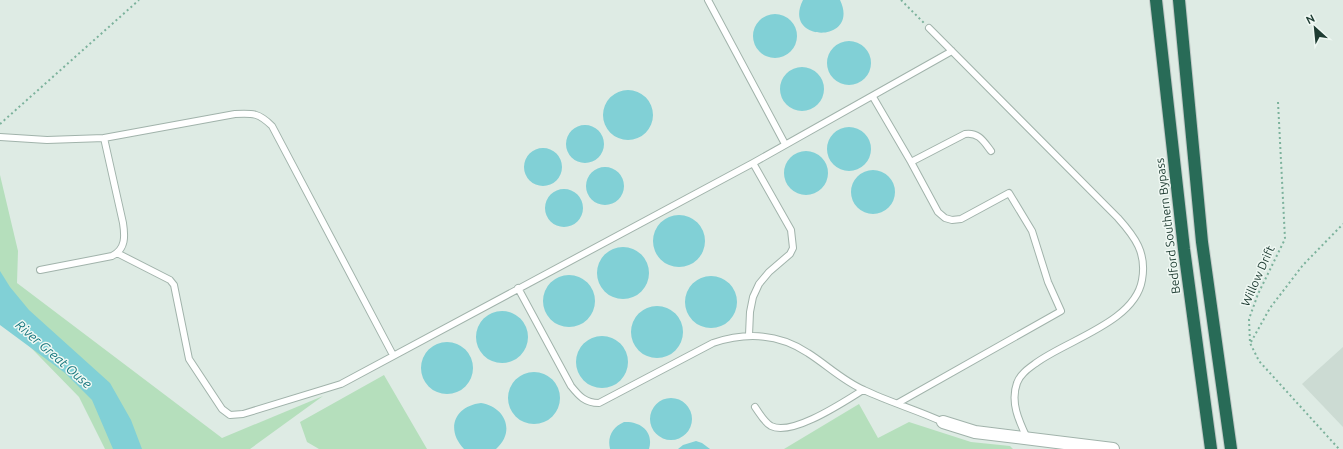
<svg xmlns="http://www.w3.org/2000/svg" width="1343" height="449" viewBox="0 0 1343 449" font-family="Ubuntu,sans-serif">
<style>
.built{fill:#ccdbd3}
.green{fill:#b5dfbc}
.water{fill:#81d0d6}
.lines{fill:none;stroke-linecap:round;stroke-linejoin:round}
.lane-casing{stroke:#a1b3ab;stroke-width:8}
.street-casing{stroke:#a1b3ab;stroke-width:14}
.highway-casing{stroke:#c0c8c6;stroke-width:14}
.path{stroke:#7cb29c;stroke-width:2;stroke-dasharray:2 3;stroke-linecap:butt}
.lane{stroke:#fff;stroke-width:6}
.street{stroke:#fff;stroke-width:12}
.highway{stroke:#286b57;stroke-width:12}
.labels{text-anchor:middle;stroke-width:3;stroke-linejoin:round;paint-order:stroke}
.street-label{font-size:12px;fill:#1e3c32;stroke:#eff8f3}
.water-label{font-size:13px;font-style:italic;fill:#14757d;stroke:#eff8f3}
</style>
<rect width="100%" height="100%" fill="#deebe4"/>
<path class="built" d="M 1343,347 L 1343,427 L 1302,384 Z"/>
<path class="green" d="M 0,175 L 18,251 L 17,283 L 222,438 L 323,396 L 250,449 L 105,449 L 79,397 L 0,316 Z
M 384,375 L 427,449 L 319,449 L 307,442 L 300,422 Z
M 859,404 L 878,438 L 909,422 L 971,442 L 1010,446 L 1013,449 L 784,449 Z"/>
<path class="water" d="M 803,0 L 840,0 C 861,44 781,43 803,0 Z
M753 36a22 22 0 1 1 44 0a22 22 0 1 1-44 0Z
M827 63a22 22 0 1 1 44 0a22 22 0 1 1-44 0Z
M780 89a22 22 0 1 1 44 0a22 22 0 1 1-44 0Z
M603 115a25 25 0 1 1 50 0a25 25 0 1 1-50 0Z
M566 144a19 19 0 1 1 38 0a19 19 0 1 1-38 0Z
M827 149a22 22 0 1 1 44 0a22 22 0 1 1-44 0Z
M524 167a19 19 0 1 1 38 0a19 19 0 1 1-38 0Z
M784 173a22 22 0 1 1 44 0a22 22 0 1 1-44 0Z
M586 186a19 19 0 1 1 38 0a19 19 0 1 1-38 0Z
M851 192a22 22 0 1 1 44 0a22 22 0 1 1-44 0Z
M545 208a19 19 0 1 1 38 0a19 19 0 1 1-38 0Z
M653 241a26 26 0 1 1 52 0a26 26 0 1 1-52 0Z
M597 273a26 26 0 1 1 52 0a26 26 0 1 1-52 0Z
M 0,271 L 10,287 L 29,310 L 110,383 L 131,420 L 142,449 L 113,449 L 92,400 L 65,373 L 0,325 Z
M543 301a26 26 0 1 1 52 0a26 26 0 1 1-52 0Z
M685 302a26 26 0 1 1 52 0a26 26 0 1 1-52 0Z
M631 332a26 26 0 1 1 52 0a26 26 0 1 1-52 0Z
M476 337a26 26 0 1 1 52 0a26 26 0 1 1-52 0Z
M576 362a26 26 0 1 1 52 0a26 26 0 1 1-52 0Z
M421 368a26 26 0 1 1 52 0a26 26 0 1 1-52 0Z
M508 398a26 26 0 1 1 52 0a26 26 0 1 1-52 0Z
M650 419a21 21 0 1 1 42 0a21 21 0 1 1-42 0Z
M 481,403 C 505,407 516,431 496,449 L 464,449 C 445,429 455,406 481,403 Z
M 624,422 C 641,421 654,432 649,449 L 610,449 C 607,436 613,427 624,422 Z
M 696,441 L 702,443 L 710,449 L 678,449 L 683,445 Z"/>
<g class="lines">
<g class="lane-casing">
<path id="lane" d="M 708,0 L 785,144
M 929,28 L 1118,218 C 1135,237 1147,253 1142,280 C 1135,322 1067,340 1036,363 C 1029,368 1020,374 1017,383 C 1010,402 1019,421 1027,438
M 873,97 L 911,162 L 938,212 L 945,218 L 952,220 L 961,219 L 1009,193 L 1032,231 L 1048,282 L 1061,311 L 898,403
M 0,137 L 47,140 L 104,138 L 235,114 C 253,113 259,113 272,126 L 393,355
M 911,162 L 965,134 C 979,132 984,142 991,151
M 117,253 L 170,280 L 174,285 L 189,359 L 222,409 L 230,415 L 243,414 L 341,384 L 753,163 L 952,51
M 40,270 L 112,256 C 126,249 125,236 123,223 L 104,138
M 518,288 L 571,386 C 579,396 585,403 599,403 L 713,343 C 746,332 778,333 808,353 C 827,365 843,381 864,390 C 889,402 917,410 943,422
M 749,335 L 750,312 L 753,297 L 759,284 L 769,272 L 790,254 L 793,248 L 791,230 L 753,163
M 755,407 C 760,414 764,422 771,426 C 792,437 845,401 863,390"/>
</g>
<g class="street-casing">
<path id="street" d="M 943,422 L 975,432 L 1113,449"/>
</g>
<g class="highway-casing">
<path id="highway" d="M 1156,0 L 1184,249 L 1211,449
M 1179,0 L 1202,242 L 1231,449"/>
</g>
<path class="path" d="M 901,0 L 924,23
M 1278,102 L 1285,239 L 1258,294 L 1249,319 L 1250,343 L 1259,361 L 1339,449
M 0,124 L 139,0
M 1251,342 L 1270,308 L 1303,265 L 1343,224"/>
<use href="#lane" class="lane"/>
<use href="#street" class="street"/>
<use href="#highway" class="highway"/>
</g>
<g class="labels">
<g class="street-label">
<text transform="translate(1168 226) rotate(-97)" y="4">Bedford Southern Bypass</text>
<text transform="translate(1258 276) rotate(-66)" y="4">Willow Drift</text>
</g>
<g class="water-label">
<text transform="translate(54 354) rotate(41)" y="5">River Great Ouse</text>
</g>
</g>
<g transform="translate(1315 28) rotate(333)" stroke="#eff8f3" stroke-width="3" paint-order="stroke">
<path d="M0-3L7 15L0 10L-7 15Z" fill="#1e3c32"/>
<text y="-6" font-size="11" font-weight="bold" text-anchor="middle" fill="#1e3c32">N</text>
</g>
</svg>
